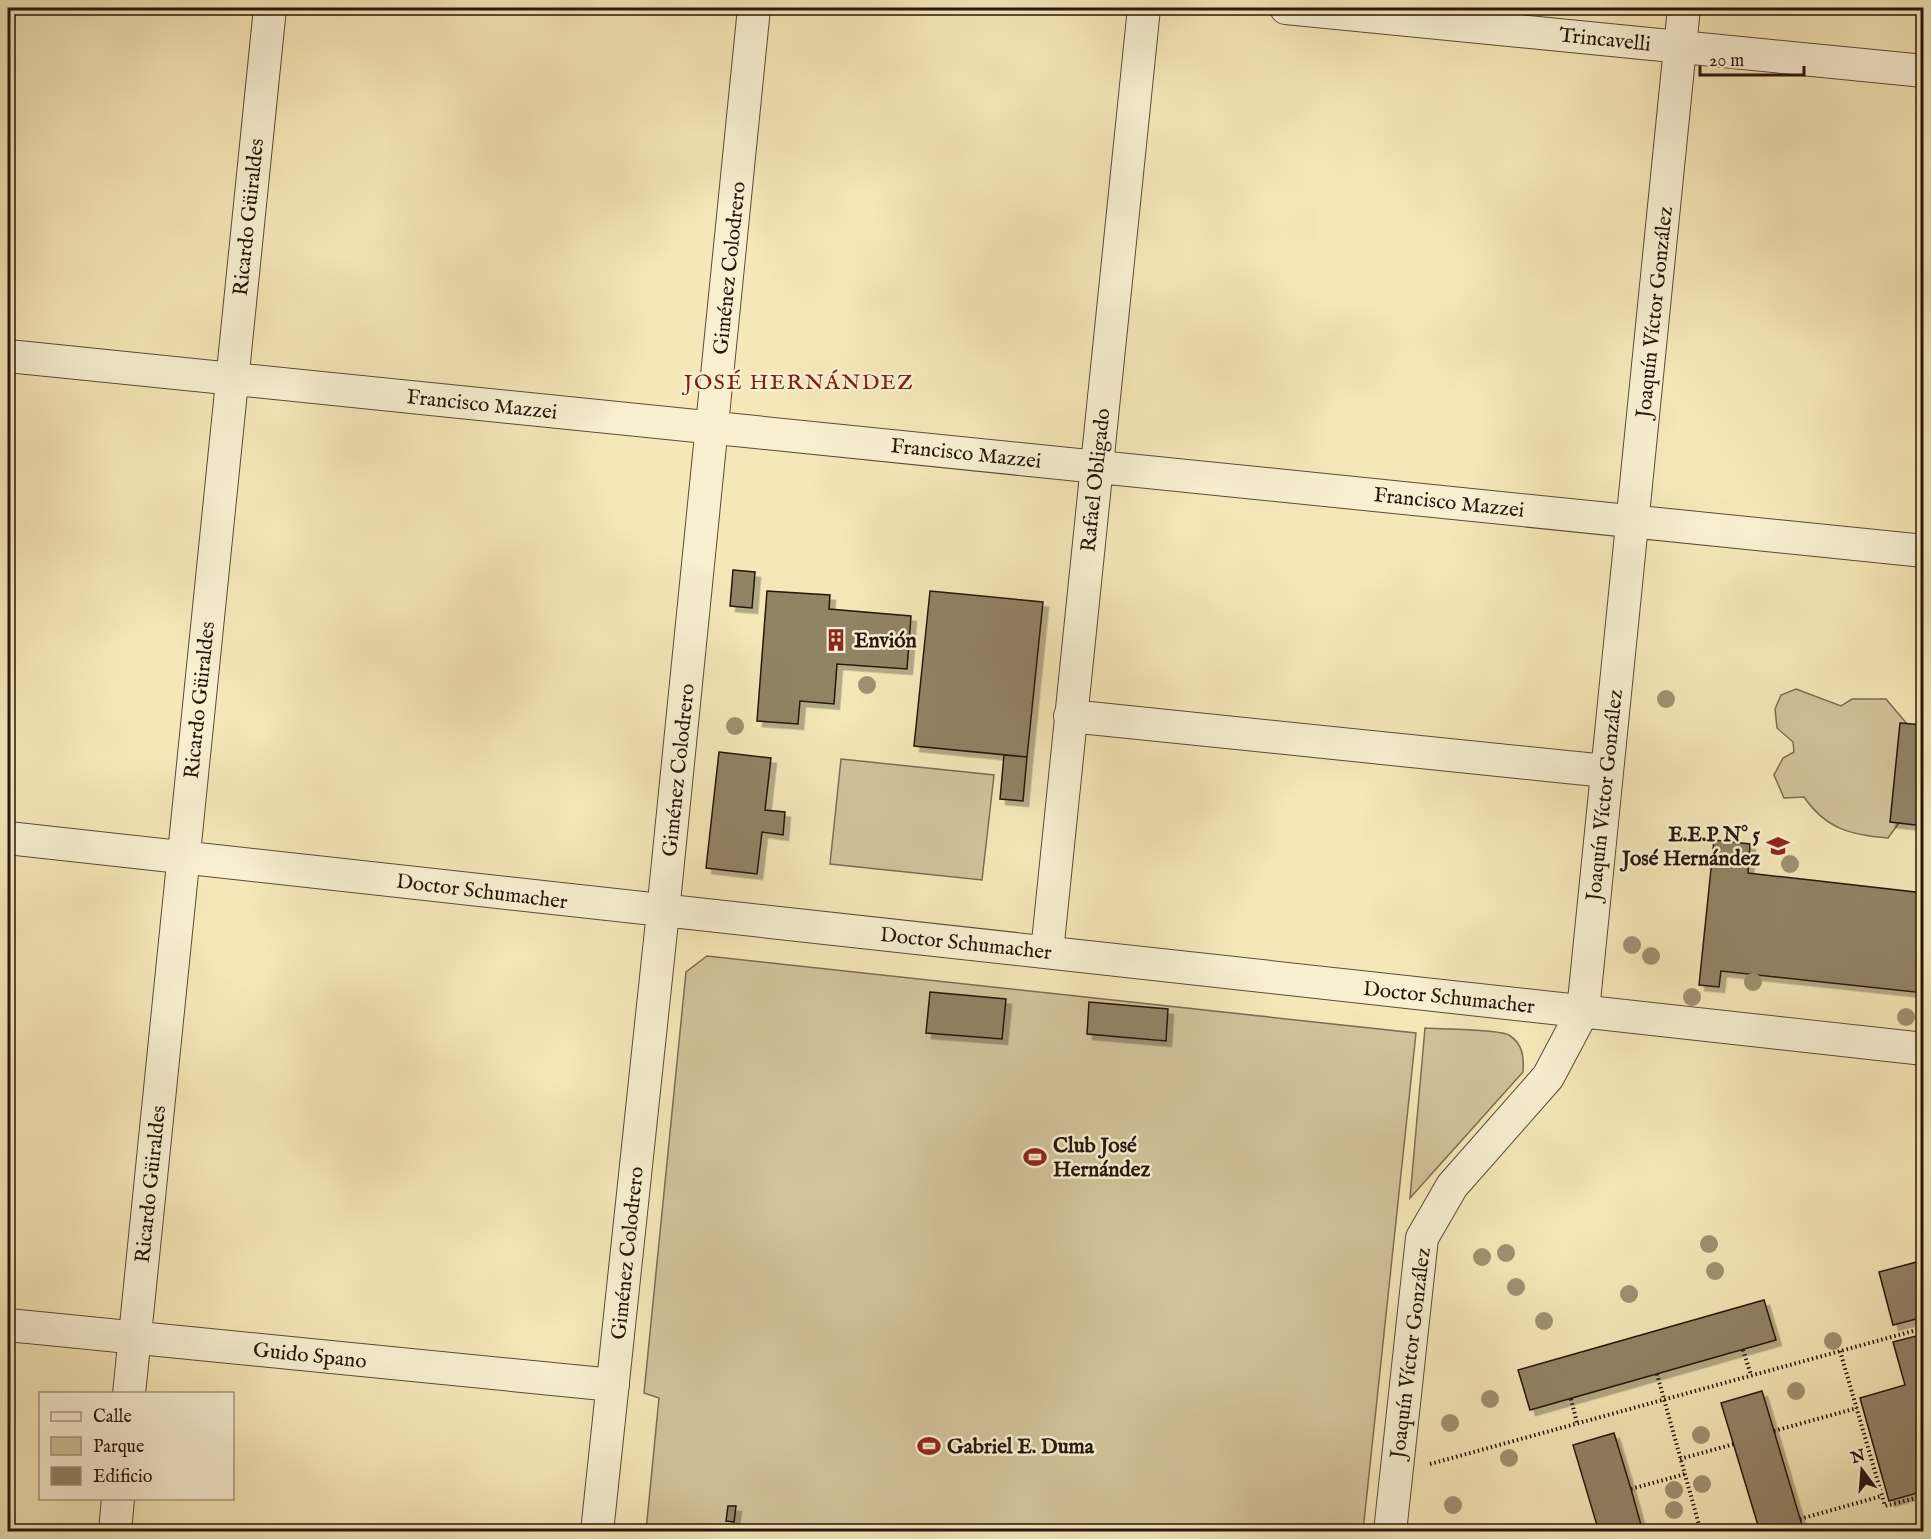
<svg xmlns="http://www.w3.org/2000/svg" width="1931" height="1539" font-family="'IM FELL English',serif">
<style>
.green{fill:#d2c39b;stroke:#7c6c54;stroke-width:1.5}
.building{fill:#928365;stroke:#27160c;stroke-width:1.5;filter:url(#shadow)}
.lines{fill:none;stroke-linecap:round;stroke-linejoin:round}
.minor-casing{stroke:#5a4a37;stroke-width:34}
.path{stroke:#27160c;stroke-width:4;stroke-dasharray:1.5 3;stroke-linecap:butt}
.minor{stroke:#f8efd1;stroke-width:32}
.tree{fill:#a09171}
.labels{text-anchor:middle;stroke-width:5;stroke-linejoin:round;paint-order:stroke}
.street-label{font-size:21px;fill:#27160c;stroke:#f8efd1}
.poi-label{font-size:21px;font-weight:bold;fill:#27160c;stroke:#f8efd1;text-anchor:start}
.neighbourhood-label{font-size:22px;letter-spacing:1.5px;fill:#7a1f14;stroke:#f8efd1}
</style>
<defs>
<filter id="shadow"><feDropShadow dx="5.5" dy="5.5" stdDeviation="0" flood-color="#0004"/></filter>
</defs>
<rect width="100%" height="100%" fill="#f5e7b8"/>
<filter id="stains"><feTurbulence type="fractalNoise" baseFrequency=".00333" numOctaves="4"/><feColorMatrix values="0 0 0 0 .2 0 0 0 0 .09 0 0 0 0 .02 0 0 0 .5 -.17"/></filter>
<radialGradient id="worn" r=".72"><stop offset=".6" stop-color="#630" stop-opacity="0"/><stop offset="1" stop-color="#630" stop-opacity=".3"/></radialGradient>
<path class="green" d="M1796,689L1841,706L1852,699H1886L1913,731L1907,812L1888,838C1851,835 1826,829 1804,797L1784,798L1774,775L1783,758L1794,752L1793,742L1777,728L1775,709L1781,695Z
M841,759L994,775L982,880L830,864Z
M707,956L1416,1033L1363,1531H646L659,1398L644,1393L686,972Z
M1425,1028C1440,1029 1501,1029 1509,1035C1523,1044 1524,1057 1523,1072L1410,1198Z"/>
<path class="building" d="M733,570L755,572L752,608L730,606Z
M767,591L830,595L829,609L911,616L907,669L837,664L834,704L800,701L798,724L757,721Z
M930,591L1043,602L1027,757L914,746Z
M1900,723L1924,725V826L1890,822Z
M719,752L771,758L765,810L785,812L783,835L762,832L757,874L706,868Z
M1004,755L1027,757L1023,801L1000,799Z
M1714,840L1750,844L1748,873L1924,893V993L1721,971L1719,987L1699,985Z
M930,992L1006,999L1002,1039L926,1033Z
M1089,1002L1168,1009L1166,1041L1087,1034Z
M1924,1260V1317L1893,1325L1879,1272Z
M1764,1300L1776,1340L1530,1410L1518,1370Z
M1924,1334V1491L1889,1501L1860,1398L1905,1385L1893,1342Z
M1762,1391L1774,1431L1804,1532H1760L1721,1403Z
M1614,1433L1631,1489L1643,1532H1599L1573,1445Z
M728,1506H736L734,1522L726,1521Z"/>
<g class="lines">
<g class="minor-casing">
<path id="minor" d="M1286,8L1924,71
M8,356L1924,551
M1070,716L1606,771
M8,838L1924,1049
M1047,952L1144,8
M8,1325L613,1385
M129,1394L270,8
M115,1532L118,1498
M597,1532L663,912L754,8
M1390,1532L1422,1238L1452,1186L1548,1077L1583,1011L1684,8"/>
</g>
<path class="path" d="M1743,1350L1751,1375
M1840,1351L1885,1506L1924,1496
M1657,1374L1701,1532
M1571,1399L1577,1423
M1774,1431L1857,1408
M1680,1459L1734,1444
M1430,1464L1924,1328
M1631,1489L1685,1474
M1800,1519L1882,1496
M1754,1532L1759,1530"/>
<use href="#minor" class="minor"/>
</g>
<g class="tree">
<circle cx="867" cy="685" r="9"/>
<circle cx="1666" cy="699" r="9"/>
<circle cx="735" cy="726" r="9"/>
<circle cx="1790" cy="864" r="9"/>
<circle cx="1632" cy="945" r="9"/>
<circle cx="1651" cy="956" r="9"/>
<circle cx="1753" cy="982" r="9"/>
<circle cx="1692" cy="997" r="9"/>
<circle cx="1906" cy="1017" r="9"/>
<circle cx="1709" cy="1244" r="9"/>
<circle cx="1506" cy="1253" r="9"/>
<circle cx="1482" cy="1257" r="9"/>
<circle cx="1715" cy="1271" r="9"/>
<circle cx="1516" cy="1287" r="9"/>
<circle cx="1629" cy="1294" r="9"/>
<circle cx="1544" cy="1321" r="9"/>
<circle cx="1833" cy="1341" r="9"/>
<circle cx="1796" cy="1391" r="9"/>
<circle cx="1490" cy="1399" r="9"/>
<circle cx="1450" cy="1423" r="9"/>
<circle cx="1701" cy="1435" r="9"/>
<circle cx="1509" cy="1458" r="9"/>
<circle cx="1702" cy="1484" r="9"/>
<circle cx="1674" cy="1490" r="9"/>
<circle cx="1453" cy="1505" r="9"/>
<circle cx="1674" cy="1510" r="9"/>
</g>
<defs>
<g id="building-bare" transform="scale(1.8)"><path d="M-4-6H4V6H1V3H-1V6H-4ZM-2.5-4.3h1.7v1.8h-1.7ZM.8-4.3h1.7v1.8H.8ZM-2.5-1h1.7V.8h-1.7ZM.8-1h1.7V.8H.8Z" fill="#8f2418" stroke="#f8efd1" stroke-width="2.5" paint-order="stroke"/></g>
<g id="school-bare" transform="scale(1.8)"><path d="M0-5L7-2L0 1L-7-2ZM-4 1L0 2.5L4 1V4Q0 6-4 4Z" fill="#8f2418" stroke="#f8efd1" stroke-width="2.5" paint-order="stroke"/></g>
<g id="stadium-bare" transform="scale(1.8)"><path d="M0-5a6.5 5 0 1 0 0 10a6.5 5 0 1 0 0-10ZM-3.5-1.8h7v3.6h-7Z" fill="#8f2418" stroke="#f8efd1" stroke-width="2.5" paint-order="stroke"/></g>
</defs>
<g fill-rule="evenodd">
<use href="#building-bare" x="836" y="640"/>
<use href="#school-bare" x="1778" y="846"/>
<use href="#stadium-bare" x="1035" y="1157"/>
<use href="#stadium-bare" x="929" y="1446"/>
</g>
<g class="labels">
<g class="street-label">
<text transform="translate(1605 39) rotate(6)" y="7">Trincavelli</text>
<text transform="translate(248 217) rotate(-84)" y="7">Ricardo Güiraldes</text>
<text transform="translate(729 268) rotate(-84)" y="7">Giménez Colodrero</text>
<text transform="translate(1654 312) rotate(-84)" y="7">Joaquín Víctor González</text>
<text transform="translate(482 404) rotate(6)" y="7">Francisco Mazzei</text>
<text transform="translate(966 453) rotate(6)" y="7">Francisco Mazzei</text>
<text transform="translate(1095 480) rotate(-84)" y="7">Rafael Obligado</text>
<text transform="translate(1449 502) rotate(6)" y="7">Francisco Mazzei</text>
<text transform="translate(199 700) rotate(-84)" y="7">Ricardo Güiraldes</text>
<text transform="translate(678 770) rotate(-84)" y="7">Giménez Colodrero</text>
<text transform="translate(1604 795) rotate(-84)" y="7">Joaquín Víctor González</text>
<text transform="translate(482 891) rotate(7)" y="7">Doctor Schumacher</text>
<text transform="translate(966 943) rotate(6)" y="7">Doctor Schumacher</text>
<text transform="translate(1449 997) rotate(6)" y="7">Doctor Schumacher</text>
<text transform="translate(150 1184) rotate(-84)" y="7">Ricardo Güiraldes</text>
<text transform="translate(627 1253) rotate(-84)" y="7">Giménez Colodrero</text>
<text transform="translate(1410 1353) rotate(-83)" y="7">Joaquín Víctor González</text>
<text transform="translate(310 1355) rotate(6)" y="7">Guido Spano</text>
</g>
<g class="poi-label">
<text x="854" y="647">Envión</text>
<text x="1760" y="841" text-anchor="end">E.E.P N° 5<tspan x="1760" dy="24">José Hernández</tspan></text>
<text x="1053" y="1152">Club José<tspan x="1053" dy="24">Hernández</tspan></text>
<text x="947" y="1453">Gabriel E. Duma</text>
</g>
<g class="neighbourhood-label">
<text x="799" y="389">JOSÉ HERNÁNDEZ</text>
</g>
</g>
<rect width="1931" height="1539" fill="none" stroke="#f5e7b8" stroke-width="30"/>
<rect x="9" y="9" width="1913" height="1521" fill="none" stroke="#27160c" stroke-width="3"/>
<rect x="15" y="15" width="1901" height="1509" fill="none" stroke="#27160c" stroke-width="1.5"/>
<rect x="39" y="1392" width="195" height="108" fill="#f8efd1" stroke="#a49882" stroke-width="1.5"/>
<rect x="51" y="1412" width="30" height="9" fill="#f8efd1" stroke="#a49882" stroke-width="1.5"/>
<text x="93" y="1422" font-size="18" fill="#27160c">Calle</text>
<rect x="51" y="1437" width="30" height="18" fill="#d2c39b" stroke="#a49882" stroke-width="1.5"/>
<text x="93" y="1452" font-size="18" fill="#27160c">Parque</text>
<rect x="51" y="1467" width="30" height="18" fill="#928365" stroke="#a49882" stroke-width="1.5"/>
<text x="93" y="1482" font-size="18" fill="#27160c">Edificio</text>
<g transform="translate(1862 1470) rotate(344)" stroke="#f8efd1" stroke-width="4.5" paint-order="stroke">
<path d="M0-4.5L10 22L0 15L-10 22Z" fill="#27160c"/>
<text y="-9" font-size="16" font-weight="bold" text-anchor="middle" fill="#27160c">N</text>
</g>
<path d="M1700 66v9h104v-9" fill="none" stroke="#27160c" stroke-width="3"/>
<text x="1709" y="66" font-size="18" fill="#27160c" stroke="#f8efd1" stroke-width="4.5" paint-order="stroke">20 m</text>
<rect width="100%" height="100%" filter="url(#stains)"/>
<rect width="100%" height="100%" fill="url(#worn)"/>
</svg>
